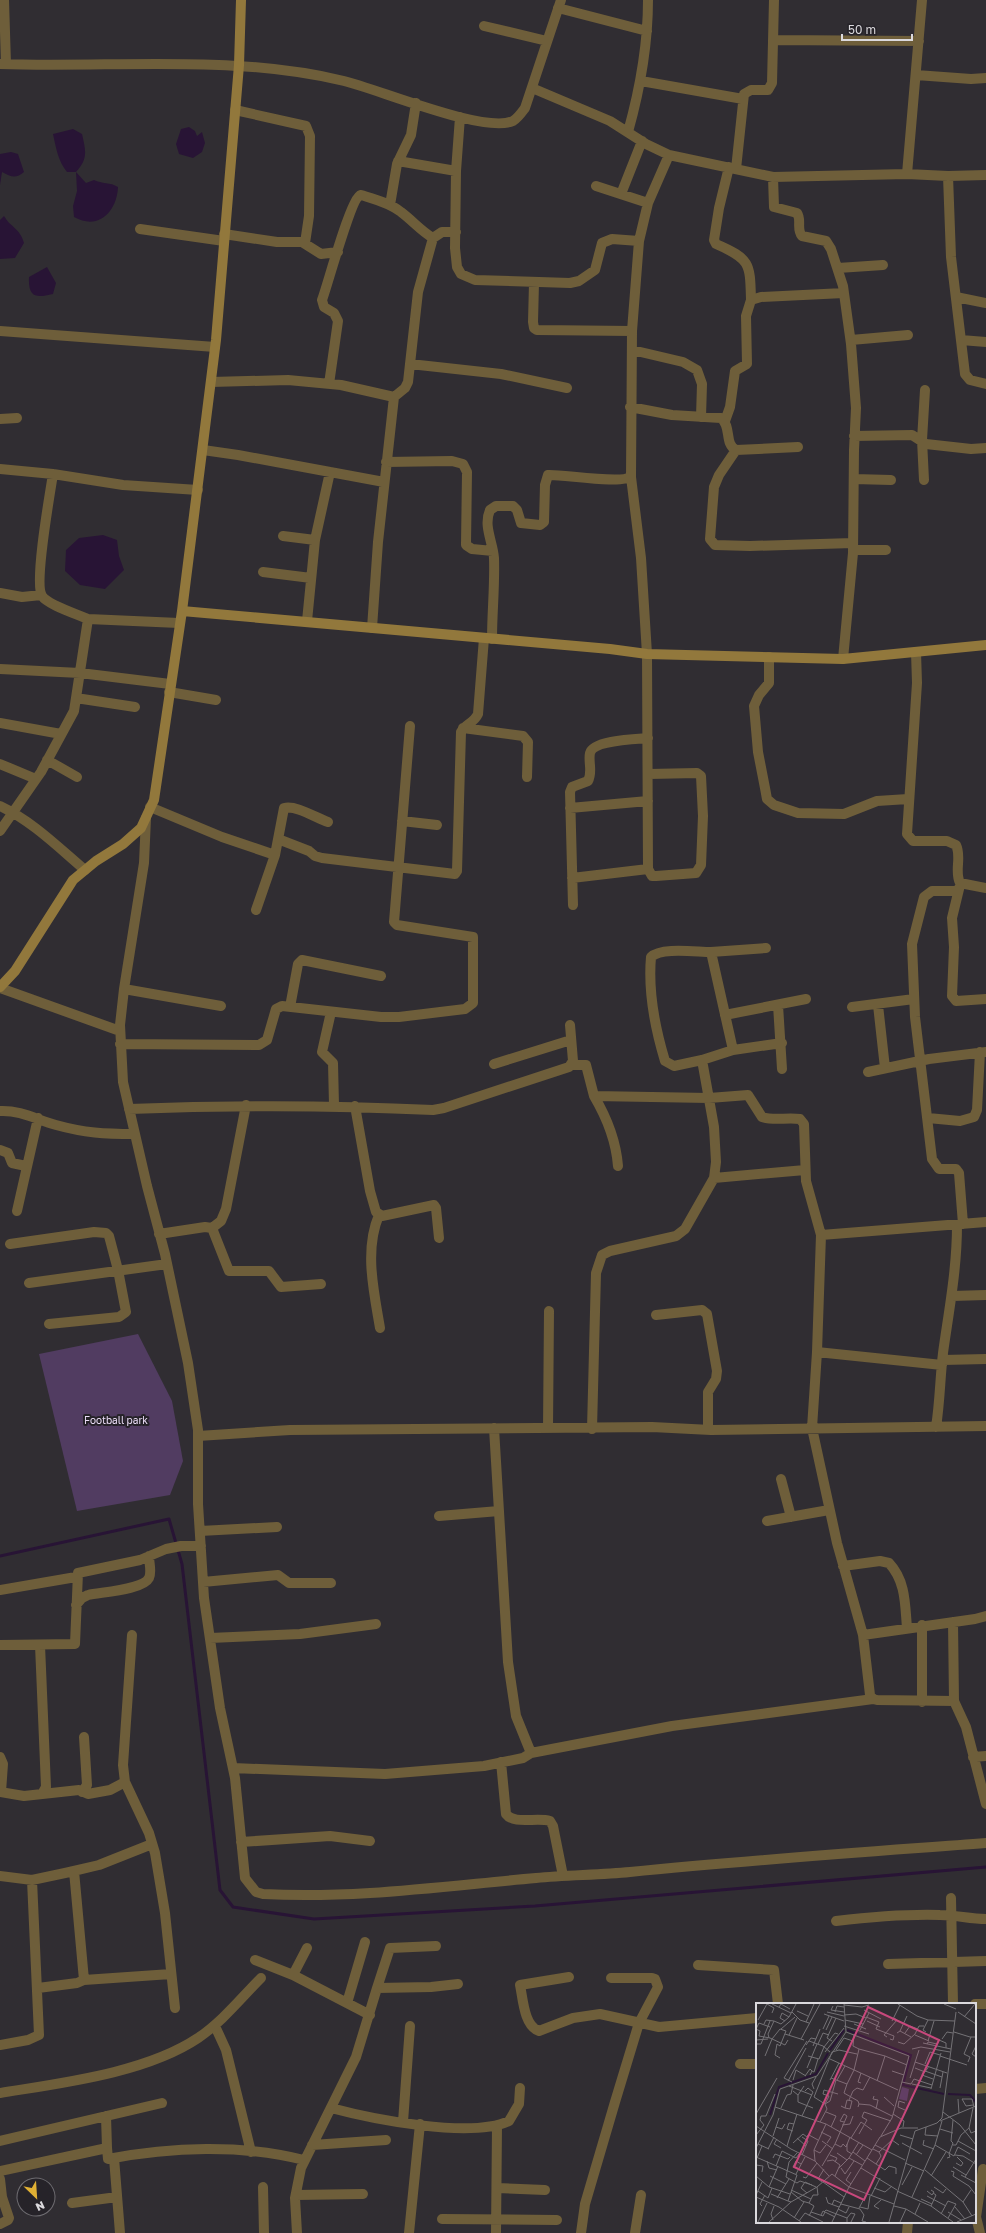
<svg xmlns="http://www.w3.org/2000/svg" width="986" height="2233" font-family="'Golos Text',sans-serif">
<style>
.green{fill:#513c61}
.water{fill:#281435}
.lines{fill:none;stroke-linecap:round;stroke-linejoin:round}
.stream{stroke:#281435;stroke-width:3}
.street{stroke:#6e5e3a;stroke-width:10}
.secondary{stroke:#92783c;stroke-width:10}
.labels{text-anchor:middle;stroke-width:4;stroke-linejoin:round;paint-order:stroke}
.park-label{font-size:10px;fill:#ebddf7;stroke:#262329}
.inset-river{fill:none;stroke:#281435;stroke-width:2}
.inset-road{fill:none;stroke:#747276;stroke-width:1}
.view{fill:#c8487c;fill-opacity:0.15;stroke:#c8487c;stroke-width:2}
.inset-edge{fill:none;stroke:#dbd9dd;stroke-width:2}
</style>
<rect width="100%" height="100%" fill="#302d32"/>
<path class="green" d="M138,1334L172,1401L183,1461L170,1495L77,1511L39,1354Z"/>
<path class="water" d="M189,127L195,131L197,136L202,132L205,143L202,152L193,158L179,154L176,144L181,129Z
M73,129L82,134C86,151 88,159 76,172L86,183L94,180C102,184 110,182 118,187C117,211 99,231 74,217L73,206L77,191L76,172H67C58,161 56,148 53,134Z
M11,152L18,154L24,172C16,179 11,177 2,172L0,185V154Z
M4,216C11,228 20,228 24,243L15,258L0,259V220Z
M47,267L56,283L53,294C36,298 28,298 29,277Z
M103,535L117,540L119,556L124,570L105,589L80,585L65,571L66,550L79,538Z"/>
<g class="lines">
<path class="stream" d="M0,1556L169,1519L182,1564L220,1890L233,1907L314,1919L535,1906L986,1867"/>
<path class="street" d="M4,0L6,64
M558,8L647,31
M484,26L547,41
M773,40L919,41
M0,64C113,68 233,54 344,81C378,89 484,134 513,121C518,118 522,112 525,108L561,0
M916,75L971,79L986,78
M641,81L743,99
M532,88L610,121L646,144L669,155L773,177L907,174L948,176L986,175
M235,110L306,126L310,136L309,216L305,243
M460,117L456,171L455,248L457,267L461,274L475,280L570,283L579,281L595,270L602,243L612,239L639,241
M628,132C640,89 648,45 648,0
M398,161L456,171
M729,167L719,208L714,240L716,244C751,259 750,264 751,300
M736,169L744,94L751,90H768L772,83L774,0
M907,174L922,0
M948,176L951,257L965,374L970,380L986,384
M773,177L774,207L797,213C802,220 796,229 802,236L826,241L831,249L843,286L851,344L856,408L854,450L853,553L843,659
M596,186L648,203
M621,194L642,141
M390,205L397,164L411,135L416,103
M140,229L224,241
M224,234L277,242H302L321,254L338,252
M838,268L883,265
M534,283L533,322L534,328L537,330L632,331
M956,297L986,303
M0,331L215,347
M851,340L908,335
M961,340L986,342
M632,350L683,362L697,370L702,384L701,417
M410,364L501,374L567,388
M211,382L288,380L341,385L394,397
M329,384L338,321L334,313L324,307L322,300C328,284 351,197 361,195C374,199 390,203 401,212C413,221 421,231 433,238
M630,407L672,415L721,418C732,427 724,444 736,450L798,447
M0,419L17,418
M725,421L730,407L735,371L747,364L746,316L751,300L761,297L844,293
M854,436L912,435L926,444L971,449L986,448
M203,450L238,455L384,482
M736,450L719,475L714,487L710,539L715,545L750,546L853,543
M386,462L452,461L463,464L467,472L466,545L472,549L493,551
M0,469L53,474L123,485L198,490
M53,474C50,493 34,584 42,596C48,605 77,614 88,619
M631,477L641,558L647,654L648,869L652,876H656L696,873L701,865L703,816L701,776L697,773L649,774
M854,479L891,480
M924,480L922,440L925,390
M283,536L315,540
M853,550H886
M263,572L311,578
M0,593L22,597L41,595
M307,621L315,540L330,472
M372,628L378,542L394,397L405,388L408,382L418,292L433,238L442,232H456
M492,639C492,612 495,585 494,558C493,542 483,526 490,510L496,506H513L517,510L521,523L540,525L544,522L545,485L548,475C562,474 623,485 631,476L632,331L639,241L648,203L669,155
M916,652L917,683L907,834L913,841H947L956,845C962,857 954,871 960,883L986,888
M769,657V683L759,695L754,706L758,752L765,788L767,799L774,805L798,813L844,814L877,801L908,799
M0,669L80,673L170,684
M169,692L216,700
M76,698L135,707
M0,723L61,734
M463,728L523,736L528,742L527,777
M47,760L77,777
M0,764L36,779
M0,806C32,821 58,847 85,870
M150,807L222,837L275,855
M570,808L648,801
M146,818L144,863L124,989L120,1025L123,1082L147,1186L165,1254L188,1363L198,1430V1504L204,1598L220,1708L235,1778L245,1878L256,1892L263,1894C355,1899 445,1886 536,1878C567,1875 599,1875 630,1872C749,1860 867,1852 986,1843
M402,821L437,825
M0,831L41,772L74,711L88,619L179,623
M278,839L309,851L315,856L322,858L455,874L457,871L461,732C465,724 474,723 478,714L484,638
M572,878L648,869
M960,885L952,918L954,947L952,996L956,1001L986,999
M958,891H932L924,897L912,944L915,1017L932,1159L939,1169H956L959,1173L963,1224
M573,905L570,792L572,787L588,781C593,772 588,762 590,753C593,740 637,739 648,738
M256,910L275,855L284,808C297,805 316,818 328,822
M711,952C696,952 661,947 651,957C648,991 655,1028 665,1061L674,1066L702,1060L733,1050L711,952L766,948
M0,988L120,1031
M124,989L221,1006
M778,1005L782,1069
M878,1005L885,1068
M290,1007L298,964L302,960L381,976
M852,1007L914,999
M331,1012L322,1052L333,1063L334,1105
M725,1015L806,999
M120,1044L259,1045L267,1040L276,1009L282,1006L381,1017H399L465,1009L473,1003V937L397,925L394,922L410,726
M733,1050L782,1043
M494,1064L571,1040
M571,1065H586L594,1096L709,1098L748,1095L762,1117C774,1121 787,1117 800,1119L804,1124L806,1181L821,1235L986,1222
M868,1072L929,1059L986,1052
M594,1096C607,1118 616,1140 618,1166
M355,1106L370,1191L376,1212L382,1216L434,1205L436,1208L439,1238
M129,1109C231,1105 331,1105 433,1110L444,1108L569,1067L573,1061L570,1025
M0,1111C21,1110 37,1120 56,1125C85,1133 104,1134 135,1134
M928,1118L960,1121L974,1117L977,1110L980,1052
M0,1150L8,1153L12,1163L26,1166
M714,1178L805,1170
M17,1211L38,1118
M379,1215C364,1250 374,1292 380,1328
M212,1228L221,1221L226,1209L246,1105
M159,1234L205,1227L212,1228L229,1271H269L281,1287L321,1284
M821,1235L817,1352L812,1428L837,1543L863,1635L870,1695L873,1699L877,1700L954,1701L966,1727L986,1804
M10,1244L94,1232L106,1233L109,1236L118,1270L126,1312L119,1317L49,1324
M29,1283L167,1264
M952,1296L986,1295
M656,1315L702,1310L707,1314L717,1371L716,1379L708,1392V1430
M817,1352L942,1365
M943,1360L986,1359
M936,1427C940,1402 940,1378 943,1353C949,1310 957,1269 957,1225
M494,1428L508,1662L516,1716L531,1753L672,1726L873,1699
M548,1428L549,1311
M592,1429L596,1273L602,1255L610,1251L676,1236L685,1229L714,1178L716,1162L714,1127L702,1060
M198,1436L290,1430L652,1427L711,1430L986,1426
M781,1479L791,1517
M439,1516L499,1511
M767,1521L829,1510
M200,1531L277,1527
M843,1566L880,1561L889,1563C906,1581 905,1605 907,1628
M203,1582L278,1575L289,1583H331
M0,1590L76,1577
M76,1605L82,1598L88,1595C101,1592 143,1590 149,1578C152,1572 149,1563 149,1556
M953,1622L954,1701
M132,1635L123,1765L125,1782L149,1833L155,1853L165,1913L175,2008
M863,1635L975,1619L986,1616
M210,1638L300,1634L376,1624
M0,1645L75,1644L78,1573L140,1560L166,1549L181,1546H201
M40,1645L46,1787L42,1794
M922,1702V1625
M0,1757L3,1764L1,1792
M973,1757L986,1756
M501,1762L506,1814C514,1825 537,1817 550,1821L553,1826L563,1876
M233,1768L385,1774L484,1766L523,1758L531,1753
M0,1792L24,1796L79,1790L88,1794L110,1790L125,1782
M82,1792L87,1785L84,1737
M241,1842L330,1836L370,1841
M74,1871L84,1980
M0,1876L32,1880L65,1873L99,1865L152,1844
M951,1898L953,2004
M836,1921C870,1917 906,1914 940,1915C956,1915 970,1919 986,1919
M255,1960L293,1975L370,2015
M888,1964L986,1961
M698,1965L774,1970L778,2004
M293,1975L307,1948
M569,1977L520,1985C523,1999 524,2026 539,2031L573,2018L600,2014L659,2027L757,2018
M38,1988L77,1983L84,1980L171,1974
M377,1988L390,1948L436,1946
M347,2003L365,1942
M975,2004H986
M215,2026L226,2050L251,2152
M0,2045L28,2040L39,2035L32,1880
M740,2064H757
M975,2089L986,2088
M0,2093C61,2083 146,2073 198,2038C222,2022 241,1998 261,1978
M331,2108C372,2119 471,2139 509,2121L519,2104L520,2088
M403,2122L410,2026
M0,2141L162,2103
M312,2145L386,2140
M107,2148L108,2159C170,2147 242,2144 304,2160
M114,2158L120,2233
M0,2171L107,2148L106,2116
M0,2179L2,2197L9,2218L8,2220L0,2224
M263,2187L264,2233
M497,2188L545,2190
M296,2195L363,2194
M72,2203L117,2197
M442,2219L557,2220
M297,2233L295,2198L301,2168L356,2057L377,1988L431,1987L458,1984
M409,2233L420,2124
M496,2233L497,2126
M581,2233L585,2204L615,2102L639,2023L658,1987L655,1979L652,1978H611
M635,2233L641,2195
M907,2233L908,2222
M980,2233L976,2217L983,2169"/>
<path class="secondary" d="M182,611L610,649L647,654L843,659L986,645
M0,987L15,971L73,880L96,861L123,844L141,828L154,800L182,611L216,340L239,65L241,0"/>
</g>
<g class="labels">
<g class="park-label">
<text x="116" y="1424">Football park</text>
</g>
</g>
<g transform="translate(756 2003)">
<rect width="220" height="220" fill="#302d32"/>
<path d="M146,84L153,86L151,98L143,96Z" fill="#513c61"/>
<path class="inset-river" d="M91,27L155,52L147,82L188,91M74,47L88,27M192,91L214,92L220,99M14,112L23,84L60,71L72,50"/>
<path class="inset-road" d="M16,1L35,10M142,1L161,13L172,17L199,18M188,1L200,6M88,2L106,4L113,2M77,3L75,7L88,9M23,4L25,1L34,6M108,7L125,16M41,8L52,13M36,9L44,17L53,20M71,9L88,13M79,9L81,3L88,4M202,9L220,21M68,11L88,18M88,12L100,11L110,15M110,14L123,19L120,26L138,33L137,37L134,36M208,14L219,1M2,17L11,1L18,5L16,10M89,17L107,21M29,18L24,15L26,10L33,14M111,18L124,24M136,18L144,2M50,19L58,1M8,21L10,17L18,18M98,21L110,26M88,23L113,31M14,24L3,20L0,26L4,28L3,33L14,35L29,42L32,37M25,26L39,14M67,26L73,13M70,27L76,14M104,27L113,10M144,28L151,13M90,29L153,53L136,115L125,133M170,29L167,27L172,17M198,29L214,34H220M141,30L144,28L155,34M149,30L154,23L162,26M29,31L48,37M33,32L41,15M159,32L173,38M131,34L128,32L141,17L138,15M13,35L12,31L18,18L25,21L33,14L40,1M16,36L24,26L30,28L24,43L21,41M45,36L64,1M186,36L191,29L197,30M0,37L12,36M53,38L67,43L74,49M76,38L71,35L80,15M172,38L178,18M142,39L148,41L159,31L163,23H168M167,40L195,46M1,41H5L14,18M21,41L19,52L24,55M62,41L67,30L73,32M171,41L172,39L181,41L183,37L190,40V45M50,42L55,35L60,36M57,43L64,26M220,43L216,51L220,54M103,46L129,53L121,78M156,46L165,44L194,49M80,47L88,35L97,38M69,49L88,25M9,53L16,36M52,53L63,56L68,44L79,30L82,31M129,53L151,62M184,53L211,62M74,56L142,87M159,59L191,70M212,59L214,54L208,51L215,34M169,61L174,49L184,52M51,65L61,41M159,65L169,69L173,63M56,68L58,69L62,56M136,68L148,72M168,68L166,72L177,76M169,68L186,74M49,73L54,66L56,68L54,72M75,75L91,81L88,90L102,98L103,101M154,75L163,47M37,77L40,67L50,73M74,77L83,60M81,77L89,63M32,78L50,45M36,79L28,75L51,38M146,79L155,81L158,76L176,82M105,80L102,79L105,70M91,81L98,67L103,46L97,43L98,31M156,81L175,85M33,83L56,92M184,85L187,69M58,86L56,81L60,74M175,86L185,50M37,88L42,92L48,83M42,92V99L57,105M118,93L117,96L122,97L120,106M128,94L138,103M202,96L203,110M93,97L97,88L101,85L107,87L114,74M149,100L143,98L142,104L149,107M69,101L73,93L67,91L68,87L82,91M69,101L74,98L80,77M217,102L210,103L206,96H216L218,104M85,103L89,105L91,97L96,98L94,106L89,105M19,104L70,121L116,147M102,104L103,101L114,102L136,113M25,105L31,92L35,91L37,82M217,105L213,125L215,130L220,128M70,109L80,113L75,124M187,109L204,122L220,142M0,111L21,75M137,111L148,118L147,124M46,113L57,89L52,85L49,88M184,118L220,103M64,119L71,106L69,101L58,94L76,49L83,47L101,51M86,122L94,121L97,113M0,123L35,146L59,158L73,173M20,124L26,126L29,121M170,124L169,132L182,133M184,126L197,130M37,128L31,126L33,120L38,121M65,129L75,134L71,140M103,131L111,117L106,114L108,109L135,118M0,132L8,122L4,117L5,113H10L19,91M144,132L157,136M17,133L23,115M51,133L53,132L62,137M46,134L52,138L46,152M41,135L50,143M95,135L105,119L116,127M21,136L18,141L25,145M168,137L167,142L178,146M66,138L77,146M202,138L220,148M37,140L47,131L51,134M146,140L166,151M2,141L13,146M79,141L91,113L88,111L84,118L88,119M91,141V148L96,151M119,142L149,157M179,142L186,118M197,142H200L205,132L213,125M31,143L41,111M202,144L214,151M0,145L17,112L24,86L61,73L90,29L88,1M12,146L18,134M117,146L123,149L136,137L143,142M58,147L64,150L70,142M97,149L109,158M41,150L33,159L30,174L41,180L44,178L56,182M81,150L91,157M74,152L81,155L79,159M100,152L107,142M199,152L207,153L220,161M0,154L41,172L32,198L35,199M1,155L6,143M17,155L19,151L32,156L34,154M93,155L106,162M111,155L129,167L133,163L140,165V171M191,155L194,154L193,151L197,140L195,138L197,117M11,158L13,165L21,167M59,158L58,147L70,121M71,158L77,157L84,162L79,173M149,160L168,168M200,160L205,163L207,160L201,154M120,161L125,153L123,149M0,162L7,163L6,169M20,163L26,148L40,155L43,151M66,163L79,141L85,144L87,141L90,144L94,134M37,164L40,158L45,161M197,164L210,172M83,165L93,155L103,139M85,165L89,171L98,158M105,165L141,187M169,167L207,199L216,213M195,168L198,169L197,173L213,183L220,192M95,169L90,177L95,181M40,171L49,154M205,172L220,180M0,173L13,184L34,191M14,173L30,181M175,173L190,149M47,174L50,175L61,160M209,174L220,156M66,179L62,176L68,166M67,179L88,194M146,182L156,164M13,184L22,163M178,184L187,190L190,186M118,185L129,189L136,183M2,188L12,195L16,185M141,188L175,203L197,219M171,188L176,192L178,189L175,187M35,189L46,198L53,200L55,196L35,187M51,190L45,185L49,179L60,184M15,191L32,198M0,192L6,179M115,193L124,175M171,193L190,203M0,194L23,204L45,219M70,194L72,200L83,204M156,194L179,142L198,153L202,144M21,195L33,176M55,196L57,192H62L61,184M165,196L176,201M207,199L215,187M85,201L104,206L108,212L106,218L110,219M76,202L78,197L85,200M6,203L4,201L9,192M138,203L150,206L172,219M175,203L180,192L177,190M104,204L112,206L114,193M199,204L209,216M103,205L110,192M82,206L90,210L93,204M123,206L118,203L125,197M55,209L67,213L69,209M68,209L70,207L91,215V219M192,209L205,217M159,211L164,200M185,211L192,198L200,201L192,215M65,212L67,208L79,214M53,213L58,203L53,200M38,215L48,199M91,215L95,210L99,211L95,219M17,217L15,211L18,203M43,218L49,210L67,219M2,219L11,200M13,219L35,199L61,184L76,171L93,184L138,201M76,219L93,184L124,134L145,125H162M133,219L159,128L181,120L186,115L200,9M144,219L150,206M201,219L220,211"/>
<path class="view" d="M112,4L183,37L108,197L38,164Z"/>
<rect width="220" height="220" class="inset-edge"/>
</g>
<g transform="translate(36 2197) rotate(155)"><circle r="19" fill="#262329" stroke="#6e6c71"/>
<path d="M0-3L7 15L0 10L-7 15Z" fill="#e0b034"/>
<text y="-6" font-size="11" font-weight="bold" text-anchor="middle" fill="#dbd9dd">N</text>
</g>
<path d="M842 34v6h70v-6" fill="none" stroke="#dbd9dd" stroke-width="2"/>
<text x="848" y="34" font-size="12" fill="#dbd9dd" stroke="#262329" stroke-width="3" paint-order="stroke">50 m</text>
</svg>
